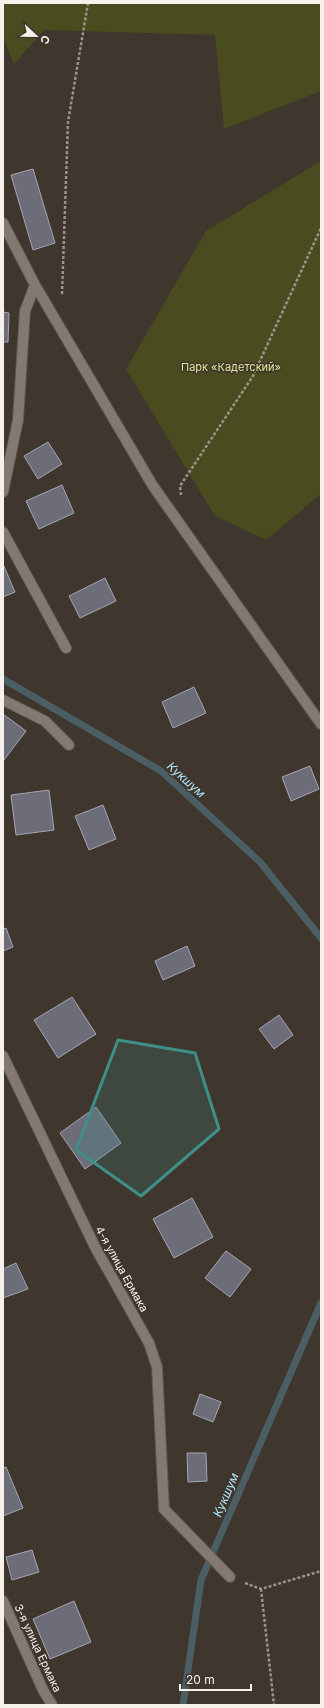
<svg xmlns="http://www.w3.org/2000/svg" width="324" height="1708" font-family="Inter,sans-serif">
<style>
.green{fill:#494c1e}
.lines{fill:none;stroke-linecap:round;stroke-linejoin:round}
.stream{stroke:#4a5e64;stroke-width:7}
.building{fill:#6c6d79;stroke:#a5a6b3}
.lane-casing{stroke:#5c554e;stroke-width:12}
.street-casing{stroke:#5c554e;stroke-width:12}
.path{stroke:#9b948d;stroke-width:2.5;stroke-dasharray:3 2;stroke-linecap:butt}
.lane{stroke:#837970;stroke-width:10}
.street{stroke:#837970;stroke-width:10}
.marked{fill:#3d8f87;fill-opacity:0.2;stroke:#3d8f87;stroke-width:3;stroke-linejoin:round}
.labels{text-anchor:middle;stroke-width:3;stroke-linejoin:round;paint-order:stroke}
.park-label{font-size:11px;fill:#e0e692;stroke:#3f362e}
.street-label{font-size:11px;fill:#f7f1ec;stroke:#3f362e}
.water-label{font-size:12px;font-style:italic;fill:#afe6fb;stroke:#3f362e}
</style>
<rect width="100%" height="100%" fill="#3f362e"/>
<path class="green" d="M3,3H321V91L224,129L215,35L44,30L14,64L3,37Z
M321,161V494L266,540L215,516L126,369L206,231Z"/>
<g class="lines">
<path class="stream" d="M3,679L161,771L260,862L321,938
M183,1705L201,1580L321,1303"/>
</g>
<path class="building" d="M33,169L55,243L33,250L11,175Z
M3,312L9,313L8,342H3Z
M48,442L62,464L38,479L24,456Z
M62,485L74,513L39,529L26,501Z
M3,564L15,592L3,597Z
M105,578L116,601L80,618L69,596Z
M194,687L206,713L173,728L162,702Z
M3,714L26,731L4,760L3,759Z
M310,766L319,789L291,801L282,777Z
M49,790L54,830L16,835L11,795Z
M103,805L116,839L89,850L75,816Z
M6,928L13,947L3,951V929Z
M187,946L195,966L163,980L155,961Z
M72,997L96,1034L58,1058L34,1020Z
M279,1015L293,1035L274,1049L259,1029Z
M96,1107L121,1143L85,1169L60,1133Z
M192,1198L213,1237L174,1258L153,1219Z
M226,1251L251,1269L230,1297L205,1278Z
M16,1263L28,1289L3,1298V1269Z
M200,1394L221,1402L213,1422L193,1414Z
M187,1453H206L207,1481L188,1482Z
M6,1467L23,1508L3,1516V1468Z
M32,1550L39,1572L12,1580L6,1557Z
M74,1601L91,1642L50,1659L33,1619Z"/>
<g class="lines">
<g class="lane-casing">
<path id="lane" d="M3,223L35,285L25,311L18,420L3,492
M35,285L153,486L321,724
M3,532L66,648
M3,700L45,721L69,745
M164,1509L230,1577"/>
</g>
<g class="street-casing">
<path id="street" d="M3,1056L95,1247L149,1343L157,1367L164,1509
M3,1601L43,1690L52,1705"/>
</g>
<path class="path" d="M62,294L68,122L88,3
M181,495L180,486L253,376L321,228
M245,1583L261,1589L321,1571
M261,1589L274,1705"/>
<use href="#lane" class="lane"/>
<use href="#street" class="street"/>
</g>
<path class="marked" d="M118,1040L195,1053L219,1129L141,1196L76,1150Z"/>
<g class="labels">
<g class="park-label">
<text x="231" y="371">Парк «Кадетский»</text>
</g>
<g class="street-label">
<text transform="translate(122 1269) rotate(61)" y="4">4-я улица Ермака</text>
<text transform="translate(38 1648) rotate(65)" y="4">3-я улица Ермака</text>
</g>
<g class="water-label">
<text transform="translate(186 780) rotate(42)" y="4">Кукшум</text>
<text transform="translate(226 1495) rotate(-67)" y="4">Кукшум</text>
</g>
</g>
<rect width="324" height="1708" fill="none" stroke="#f7f1ec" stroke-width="8"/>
<g transform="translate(36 36) rotate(112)" stroke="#3f362e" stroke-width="3" paint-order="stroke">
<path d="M0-3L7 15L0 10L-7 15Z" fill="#f7f1ec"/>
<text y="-6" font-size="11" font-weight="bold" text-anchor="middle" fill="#f7f1ec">С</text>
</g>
<path d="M180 1684v6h71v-6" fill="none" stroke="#f7f1ec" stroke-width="2"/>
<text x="186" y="1684" font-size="12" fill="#f7f1ec" stroke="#3f362e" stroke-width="3" paint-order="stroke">20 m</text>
</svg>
